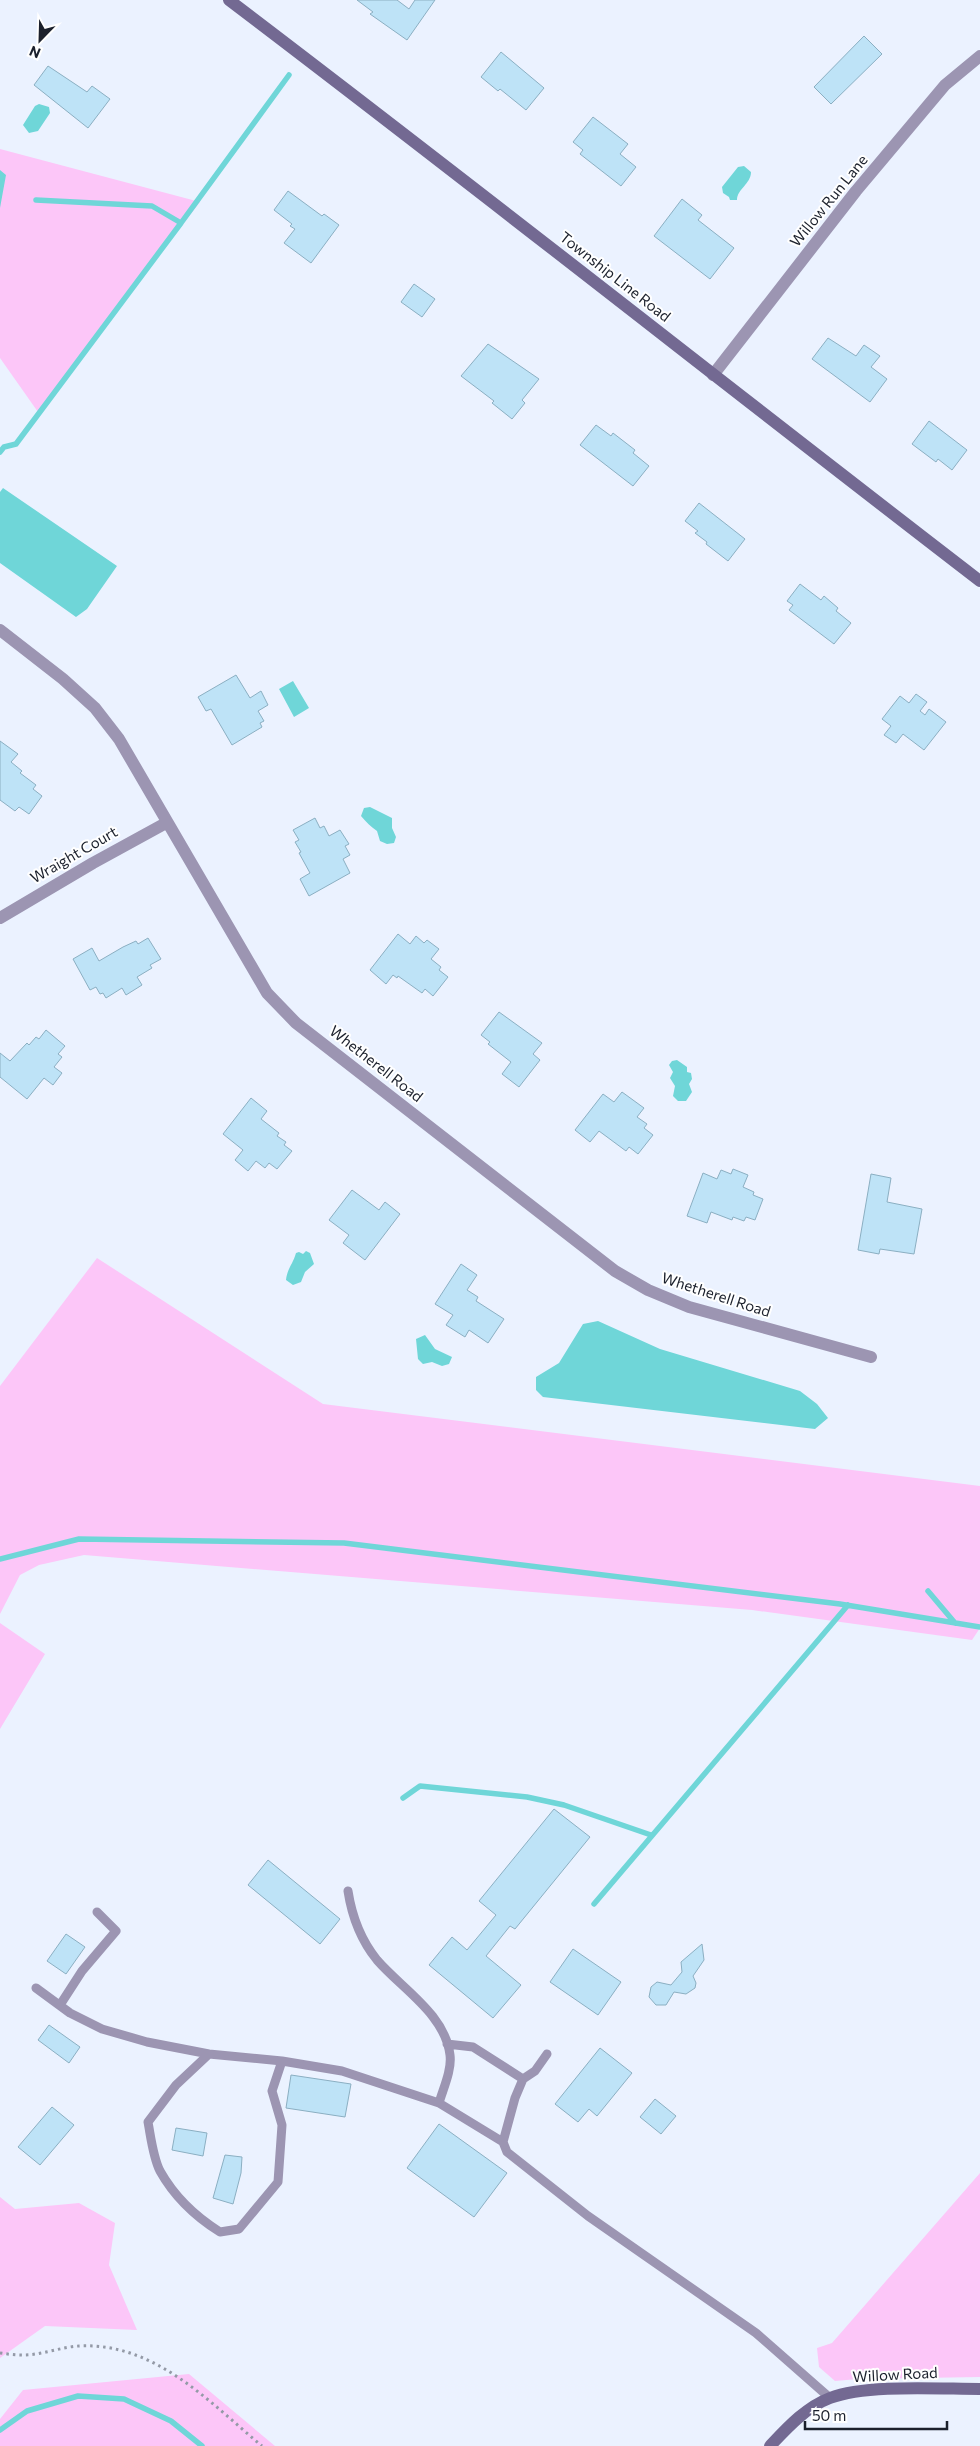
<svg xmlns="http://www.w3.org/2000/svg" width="980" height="2446" font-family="Commissioner,sans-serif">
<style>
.green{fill:#fcc6f8}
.water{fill:#6fd6d8}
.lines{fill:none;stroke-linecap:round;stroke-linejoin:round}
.stream{stroke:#6fd6d8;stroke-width:5.5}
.building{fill:#bee3f7;stroke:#8bafc2}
.path{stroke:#949aa7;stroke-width:3;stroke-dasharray:2.5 4;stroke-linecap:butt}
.lane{stroke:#9c95b2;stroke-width:9}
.street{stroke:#9c95b2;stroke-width:12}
.secondary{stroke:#736992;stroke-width:12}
.labels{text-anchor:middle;stroke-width:4;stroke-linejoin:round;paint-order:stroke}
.street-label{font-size:15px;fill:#1b202c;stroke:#fff}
</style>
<rect width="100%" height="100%" fill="#ebf2ff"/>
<path class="green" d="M0,149L200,202L38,412L0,358Z
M97,1258L323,1404L980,1486V1628L972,1640L752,1610L84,1555L39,1565L20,1575L0,1614V1386Z
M0,1623L45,1654L0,1729Z
M980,2173V2377L858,2379L835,2381L819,2367L817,2348L832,2343Z
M0,2197L15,2209L79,2203L115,2223L109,2265L137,2330L45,2326L0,2358Z
M189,2374L275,2446H0V2419L23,2390Z"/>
<path class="water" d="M39,104L49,107L50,113L38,131L29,133L23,125L35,106Z
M744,166L751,172C751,184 737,189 737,200H730L729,197L723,193L722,187L738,167Z
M0,170L6,175L0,208Z
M3,488L117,566L87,609L76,617L0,563V492Z
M293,681L309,708L294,717L279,689Z
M370,807L392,818V828L396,837L394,843L387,844L380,841L377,831C371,827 366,822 361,816L364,808Z
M677,1060L687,1067V1072L691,1073L692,1079L689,1084L692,1092L686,1101H678L673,1096L675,1086L670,1078L673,1072L669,1065L672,1061Z
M306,1251L310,1253L314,1264L305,1272L301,1282L293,1285L286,1280C287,1269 293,1264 296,1253L299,1252L303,1254Z
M598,1321L660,1349L800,1391L817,1404L828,1418L815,1429L543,1397L536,1390V1377L559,1363L583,1324Z
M425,1335L435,1349L452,1357L449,1364L442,1366L432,1362L423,1364L418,1359L416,1339Z"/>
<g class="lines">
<path class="stream" d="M36,200L152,206L181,223L289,75
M0,452L4,447L16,444L181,223
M0,1559L79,1539L344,1543L840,1604L980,1627
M928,1591L955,1623
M403,1798L420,1786L527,1797L564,1805L651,1835
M594,1904L848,1605
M0,2430L27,2411L78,2396L124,2399L171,2421L202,2446"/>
</g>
<path class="building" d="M357,0H397L409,9L415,0H435L407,40L370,14L373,12Z
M864,36L882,54L831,104L814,87Z
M501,52L544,88L526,110L500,89L498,91L481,77Z
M48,66L87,92L92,86L110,99L88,128L34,85Z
M593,117L628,144L620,154L636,167L621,186L580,154L583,150L573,142Z
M288,191L322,216L324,214L339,225L311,263L284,243L295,229L290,226L292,224L274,210Z
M682,199L702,215L698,220L734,248L710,279L654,236Z
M414,284L435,299L422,317L401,302Z
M828,338L856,356L864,345L880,356L871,367L887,379L870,402L812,359Z
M488,344L539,379L522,400L525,403L512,419L492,403L494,401L461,376Z
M929,421L967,450L952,470L938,459L936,462L912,444Z
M596,425L611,436L613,433L635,450L633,453L649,466L633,486L580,445Z
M699,503L745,539L728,561L706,544L707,542L695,533L698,531L685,521Z
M800,584L821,600L824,596L838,608L836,611L851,623L834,644L789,610L793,605L787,601Z
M236,675L250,698L261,691L268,705L258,711L264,721L260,723L262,727L232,745L211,709L206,711L198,697Z
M916,694L927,702L920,711L925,715L929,709L946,722L924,750L903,734L896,743L884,735L891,726L882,719L900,696L909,703Z
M0,741L18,754L11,762L22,771L20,773L36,785L33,789L42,796L29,814L19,807L15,811L0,800Z
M315,818L320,828L324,826L329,836L340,830L349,844L345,846L350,855L343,859L350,873L309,896L300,879L310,873L299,853L301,852L295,842L299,840L293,830Z
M398,934L410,944L416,936L424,943L427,940L439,949L431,959L441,967L439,970L448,977L433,996L425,989L422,993L398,976L397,978L393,975L386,984L370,970Z
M148,938L161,959L150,965L152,968L137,977L142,985L126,995L122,988L106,998L103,993L100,994L96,987L90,990L73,959L92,948L99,961L123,947L136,941L138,944Z
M499,1012L542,1043L533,1054L540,1060L519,1087L502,1074L511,1062L488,1044L490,1042L481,1035Z
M46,1030L65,1046L58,1054L62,1057L54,1067L62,1073L53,1085L44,1078L27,1099L0,1077V1053L10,1061L27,1043L29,1045L36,1037L39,1039Z
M622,1092L644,1108L637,1117L647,1124L644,1128L653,1135L638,1154L629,1147L626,1151L599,1131L590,1142L575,1130L603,1094L614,1102Z
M251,1098L267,1111L261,1119L279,1133L277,1136L286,1142L284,1145L292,1151L277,1169L269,1163L265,1168L256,1161L248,1171L235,1160L243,1150L223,1134Z
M733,1169L748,1175L743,1187L754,1192L753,1195L763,1199L755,1220L746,1217L744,1221L733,1217L732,1220L711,1212L707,1223L687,1216L703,1173L717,1179L721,1170L731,1174Z
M871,1174L891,1178L887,1202L922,1209L914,1254L880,1249L879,1254L858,1250Z
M352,1190L379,1210L385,1202L400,1214L365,1260L343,1243L349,1235L329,1220Z
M461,1264L477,1275L467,1290L478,1297L476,1301L504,1319L488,1343L469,1330L465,1337L446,1325L453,1315L435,1304Z
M554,1809L590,1837L515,1929L510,1926L486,1956L521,1985L493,2018L429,1965L452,1937L467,1950L496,1915L479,1901Z
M268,1860L340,1919L320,1944L248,1885Z
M66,1934L85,1947L66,1974L47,1961Z
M702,1944L704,1960L693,1976L696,1983L695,1988L686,1994L674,1992L666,2005H656L649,1997L651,1987L657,1982L671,1985L682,1972L681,1962Z
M573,1949L621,1982L598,2015L550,1982Z
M49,2025L80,2047L69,2063L38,2040Z
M600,2048L632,2073L597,2116L589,2109L578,2122L555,2104Z
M291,2075L351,2084L345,2117L286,2108Z
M655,2099L676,2116L661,2134L640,2117Z
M52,2107L74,2125L40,2165L18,2147Z
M439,2124L507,2173L474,2217L407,2168Z
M176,2128L207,2133L203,2156L172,2150Z
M225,2155L242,2157L241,2173L233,2204L213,2198Z"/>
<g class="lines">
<path class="path" d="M0,2353C7,2354 15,2355 23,2355C42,2355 61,2347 79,2346C155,2342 209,2402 262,2446"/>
<path class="lane" d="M348,1891C352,1917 360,1939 377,1960C402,1989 445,2014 450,2055C452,2070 443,2089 439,2103
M36,1988L70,2013L102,2029L147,2042L209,2054L282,2061L342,2071L439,2103L503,2142
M60,2005L82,1971L116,1931L97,1912
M447,2044L473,2047L523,2079
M209,2054L176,2085L148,2122C151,2138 153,2157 160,2171C174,2196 196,2217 220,2232L239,2229L278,2182L282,2125L272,2091L282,2061
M547,2054L535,2071L523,2079L515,2098L503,2142L507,2152L588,2216L756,2333L830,2398"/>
<path class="street" d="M713,375L856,191L945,85L980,56
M0,630L63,679L95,708L119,739L267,993L296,1023L615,1271L648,1290L689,1307L871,1357
M0,918L93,863L166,823"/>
<path class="secondary" d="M229,0C481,191 729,388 980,581
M770,2446C787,2428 806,2407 830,2398C867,2384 939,2389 980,2389"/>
</g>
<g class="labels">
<g class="street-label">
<text transform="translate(829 201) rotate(-51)" y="5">Willow Run Lane</text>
<text transform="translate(615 277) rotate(38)" y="5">Township Line Road</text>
<text transform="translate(74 855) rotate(-30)" y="5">Wraight Court</text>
<text transform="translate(376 1064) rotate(38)" y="5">Whetherell Road</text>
<text transform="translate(716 1295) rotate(18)" y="5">Whetherell Road</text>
<text transform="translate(895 2375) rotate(-3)" y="5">Willow Road</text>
</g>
</g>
<g transform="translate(40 40) rotate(203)" stroke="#ffffff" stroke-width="4" paint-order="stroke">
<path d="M0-4L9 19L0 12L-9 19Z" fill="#1b202c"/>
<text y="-8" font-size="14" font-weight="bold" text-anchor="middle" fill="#1b202c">N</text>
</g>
<path d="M805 2421v8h142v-8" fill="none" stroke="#1b202c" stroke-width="2.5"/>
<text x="812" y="2421" font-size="15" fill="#1b202c" stroke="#ffffff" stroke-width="4" paint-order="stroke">50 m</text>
</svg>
